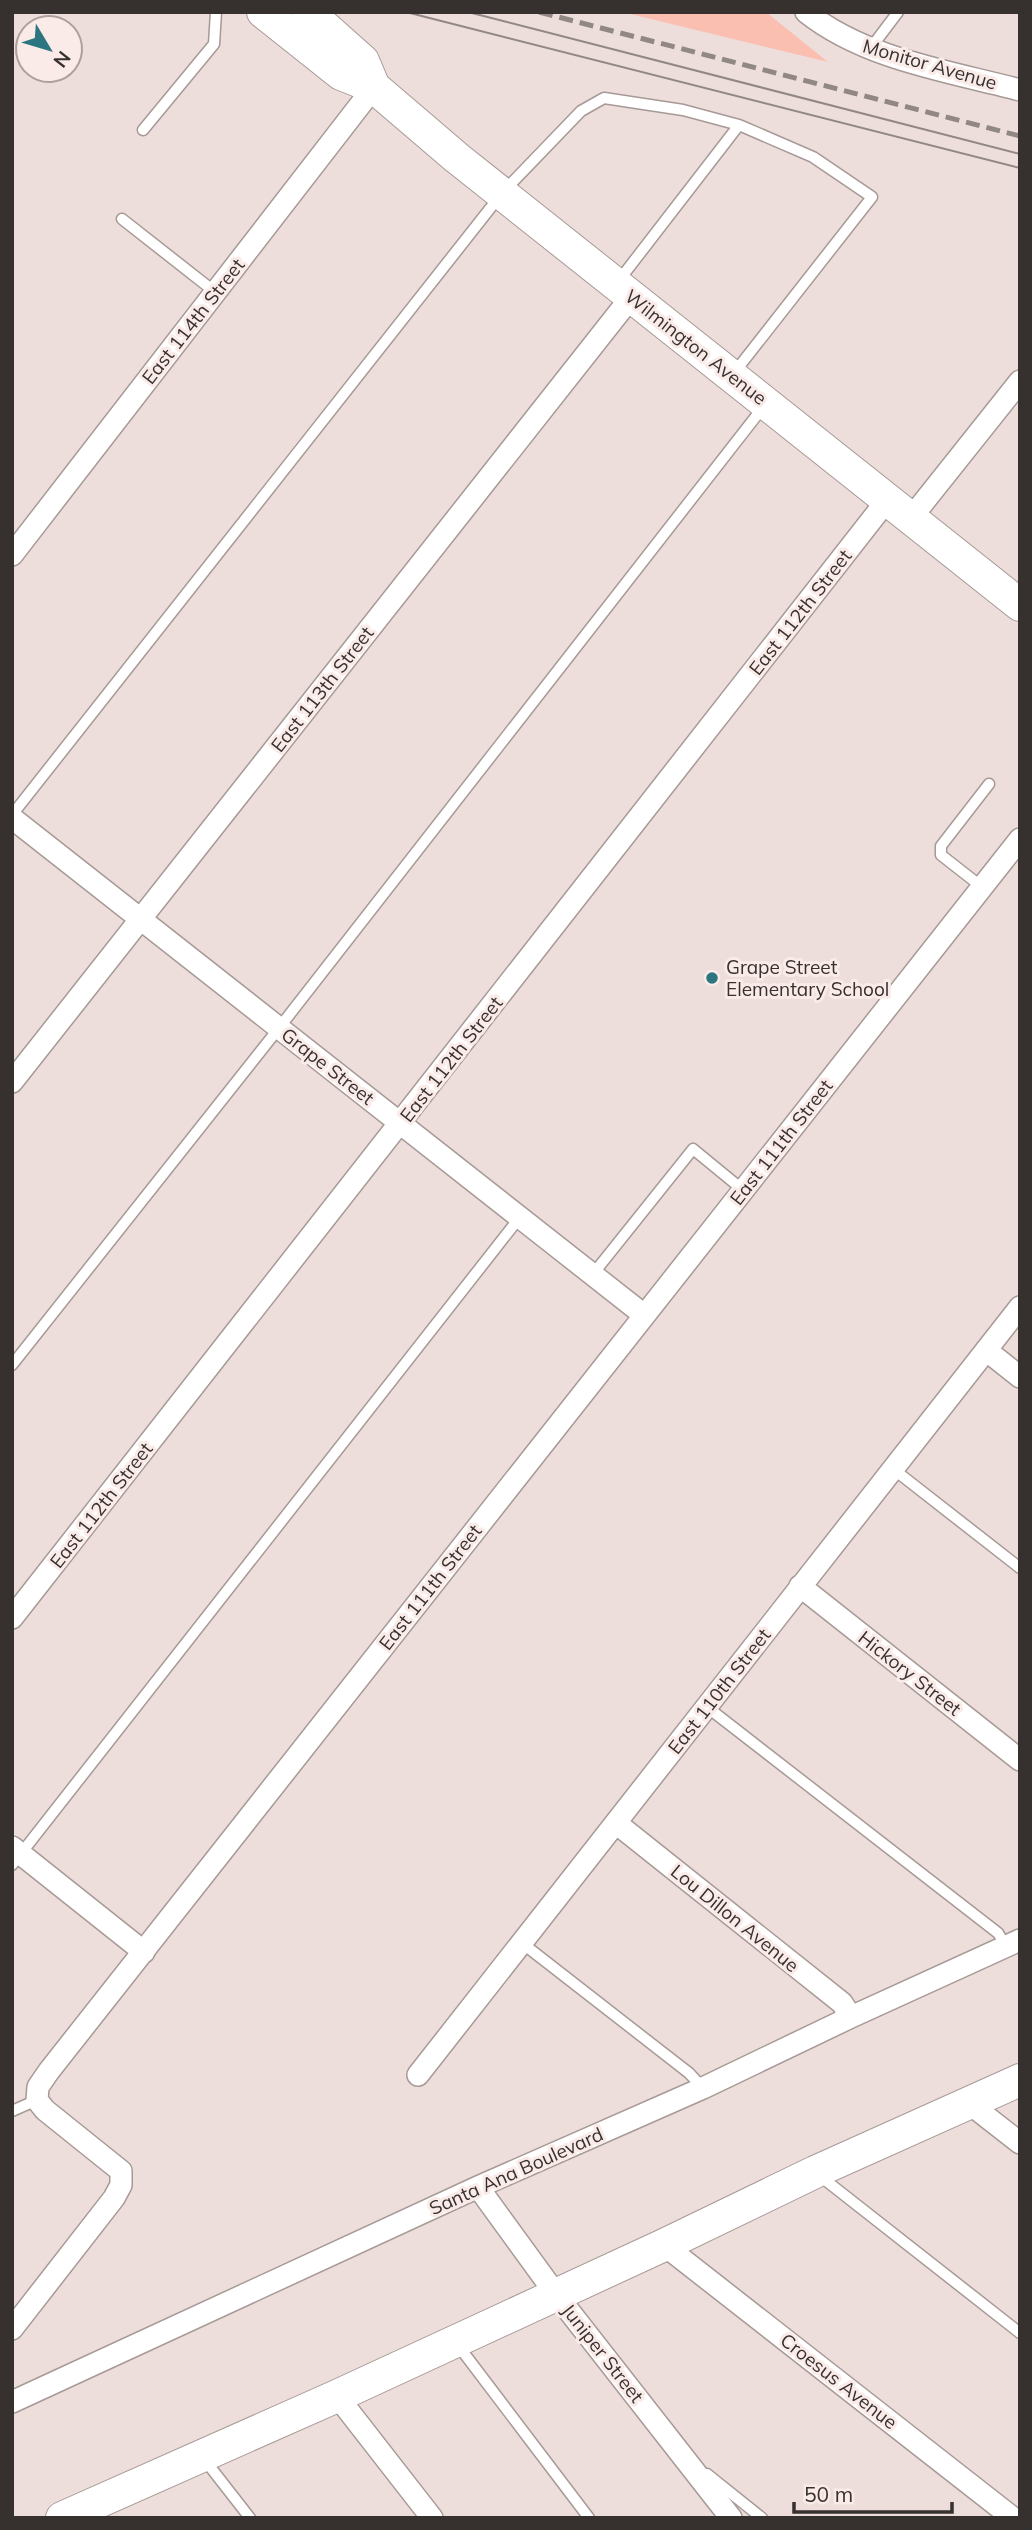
<svg xmlns="http://www.w3.org/2000/svg" width="1032" height="2530" font-family="Mulish,sans-serif">
<style>
.green{fill:#fbbfb2}
.lines{fill:none;stroke-linecap:round;stroke-linejoin:round}
.lane-casing{stroke:#a79996;stroke-width:13}
.street-casing{stroke:#a79996;stroke-width:24}
.secondary-casing{stroke:#a79996;stroke-width:34}
.lane{stroke:#fff;stroke-width:10}
.street{stroke:#fff;stroke-width:21}
.secondary{stroke:#fff;stroke-width:32}
.tram{stroke:#918784;stroke-width:2}
.rail{stroke:#918784;stroke-width:5;stroke-dasharray:14 7;stroke-linecap:butt}
.poi-dot{fill:#2d7580;stroke:#faebe8;stroke-width:2.5}
.labels{text-anchor:middle;stroke-width:6;stroke-linejoin:round;paint-order:stroke}
.street-label{font-size:19px;fill:#36312f;stroke:#faebe8}
.poi-label{font-size:19px;fill:#36312f;stroke:#faebe8;text-anchor:start}
</style>
<rect width="100%" height="100%" fill="#eddedb"/>
<path class="green" d="M622,12H766L828,62Z"/>
<g class="lines">
<g class="lane-casing">
<path id="lane" d="M870,49L898,12
M143,130L214,44L216,12
M122,219L215,292
M617,283L739,125L813,157L872,197L734,373
M12,815L503,192L581,111L604,98L683,110L739,125
M982,887L941,855V846L989,784
M593,1274L693,1149L743,1190
M12,1365L279,1028L764,406
M892,1468L1020,1568
M707,1707L998,1933L1006,1946
M12,1865L520,1217
M522,1943L689,2073L703,2088
M12,2111L37,2100
M820,2176L1020,2333
M457,2344L589,2518
M204,2459L250,2518
M707,2474L762,2518"/>
</g>
<g class="street-casing">
<path id="street" d="M806,12C865,59 948,71 1020,90
M911,518L1020,381
M12,555L374,87
M12,818L644,1315
M12,1082L632,296
M986,1350L1020,1377
M800,1586L1020,1760
M12,1618L888,499
M616,1823L842,2003L851,2017
M12,1847L144,1952
M418,2075L1020,1307
M970,2104L1020,2143
M478,2187L555,2293L731,2518
M664,2245L1013,2518
M12,2329L114,2198L121,2185V2171L45,2110L37,2100L38,2087L49,2071L1020,839
M337,2396L432,2518
M12,2402L478,2187L703,2088L851,2017L1020,1940"/>
</g>
<g class="secondary-casing">
<path id="secondary" d="M263,12L341,74L374,87L457,158L1020,605
M308,12L363,61L374,87
M62,2518L337,2396L664,2245L815,2172L1020,2080"/>
</g>
<use href="#lane" class="lane"/>
<use href="#street" class="street"/>
<use href="#secondary" class="secondary"/>
<path class="tram" d="M406,12L1020,168
M468,12L1020,154"/>
<path class="rail" d="M539,12L1020,136"/>
</g>
<circle class="poi-dot" cx="712" cy="978" r="7"/>
<g class="labels">
<g class="street-label">
<text transform="translate(930 64) rotate(16)" y="7">Monitor Avenue</text>
<text transform="translate(193 321) rotate(-52)" y="7">East 114th Street</text>
<text transform="translate(696 347) rotate(38)" y="7">Wilmington Avenue</text>
<text transform="translate(800 612) rotate(-52)" y="7">East 112th Street</text>
<text transform="translate(322 689) rotate(-52)" y="7">East 113th Street</text>
<text transform="translate(451 1059) rotate(-52)" y="7">East 112th Street</text>
<text transform="translate(328 1066) rotate(38)" y="7">Grape Street</text>
<text transform="translate(781 1142) rotate(-52)" y="7">East 111th Street</text>
<text transform="translate(101 1505) rotate(-52)" y="7">East 112th Street</text>
<text transform="translate(430 1587) rotate(-52)" y="7">East 111th Street</text>
<text transform="translate(910 1673) rotate(38)" y="7">Hickory Street</text>
<text transform="translate(719 1691) rotate(-52)" y="7">East 110th Street</text>
<text transform="translate(735 1918) rotate(39)" y="7">Lou Dillon Avenue</text>
<text transform="translate(516 2171) rotate(-24)" y="7">Santa Ana Boulevard</text>
<text transform="translate(603 2353) rotate(52)" y="7">Juniper Street</text>
<text transform="translate(839 2381) rotate(38)" y="7">Croesus Avenue</text>
</g>
<g class="poi-label">
<text x="726" y="974">Grape Street<tspan x="726" dy="22">Elementary School</tspan></text>
</g>
</g>
<rect width="1032" height="2530" fill="none" stroke="#36312f" stroke-width="28"/>
<g transform="translate(49 49) rotate(128)"><circle r="33" fill="#faebe8" stroke="#aca19e" stroke-width="2"/>
<path d="M0-5L12 26L0 18L-12 26Z" fill="#2d7580"/>
<text y="-10" font-size="19" font-weight="bold" text-anchor="middle" fill="#36312f">N</text>
</g>
<path d="M794 2502v10h158v-10" fill="none" stroke="#36312f" stroke-width="3.5"/>
<text x="804" y="2502" font-size="21" fill="#36312f" stroke="#faebe8" stroke-width="5" paint-order="stroke">50 m</text>
</svg>
